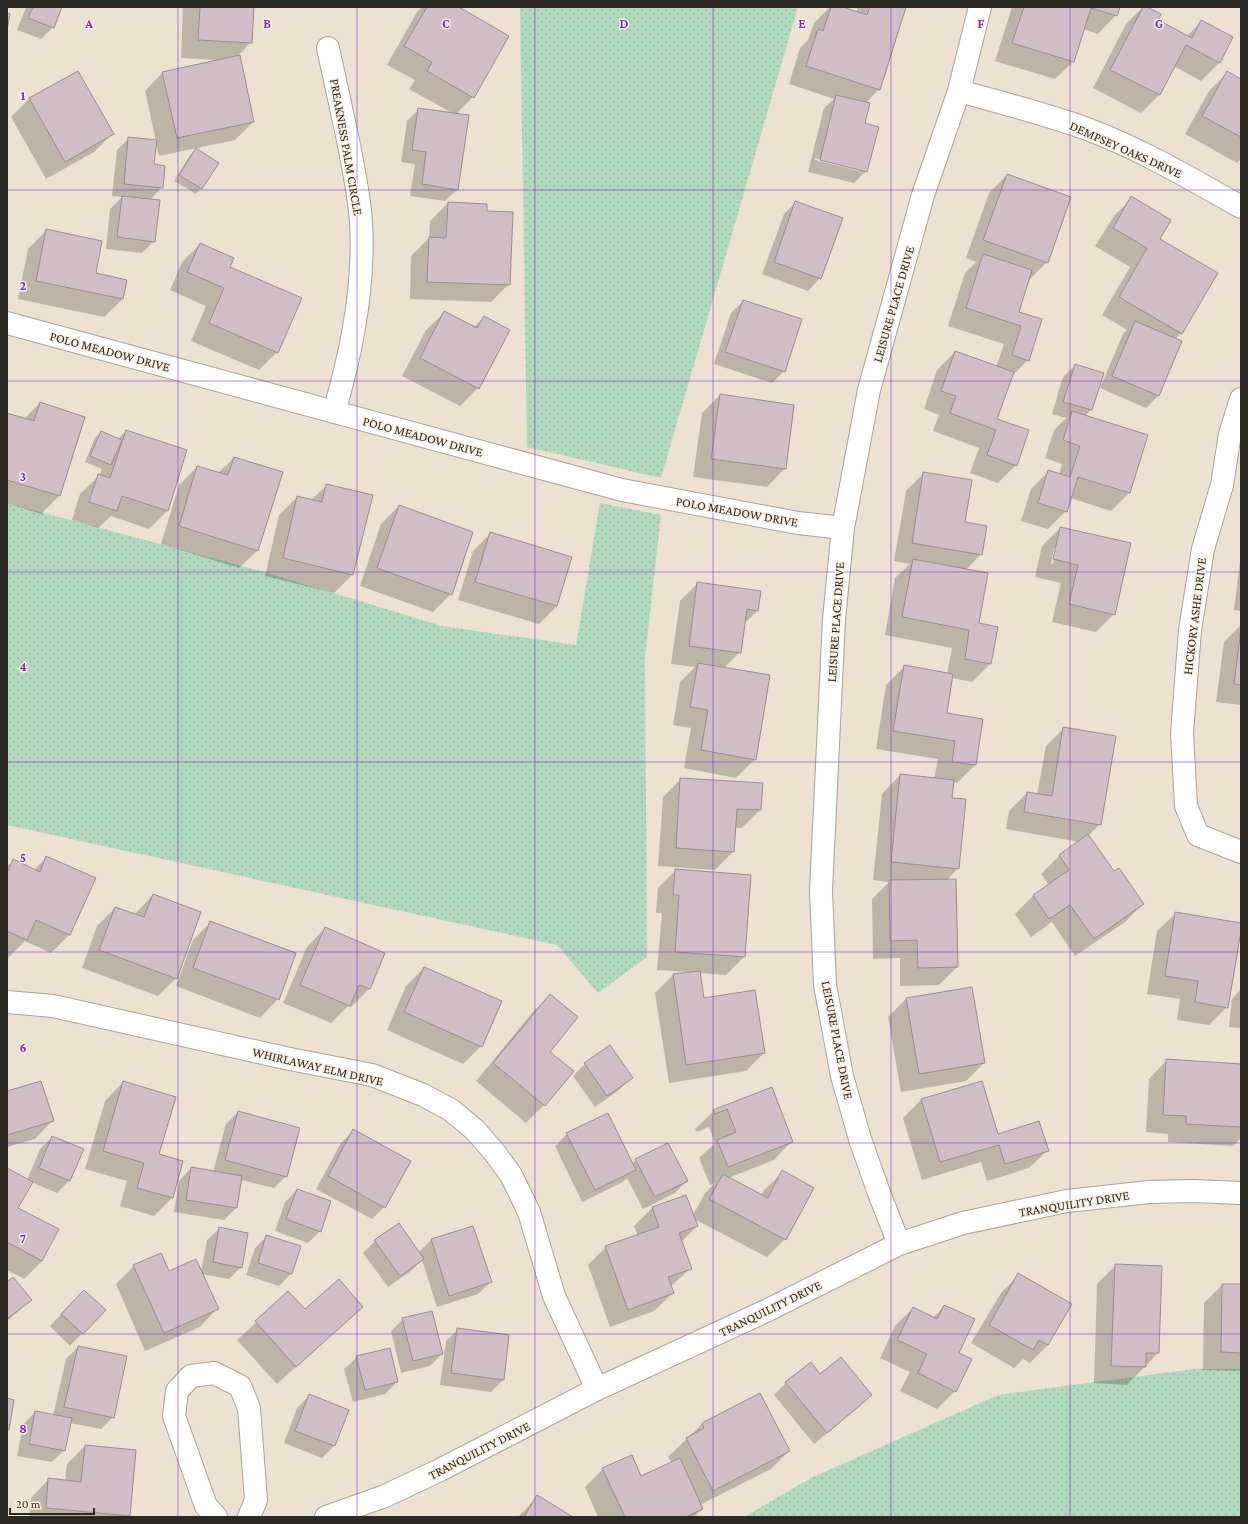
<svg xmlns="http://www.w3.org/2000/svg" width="1248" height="1524" font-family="'Crimson Pro',serif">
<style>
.green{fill:url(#green-dots)}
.shadow{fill:#0003;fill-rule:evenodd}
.building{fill:#d1bec6;stroke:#9d8a92}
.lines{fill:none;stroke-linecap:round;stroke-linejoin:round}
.street-casing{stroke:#aca293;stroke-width:24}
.street{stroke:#fff;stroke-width:22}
.grid{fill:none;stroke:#7b2cbf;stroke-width:1;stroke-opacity:0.55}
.labels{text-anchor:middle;stroke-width:3;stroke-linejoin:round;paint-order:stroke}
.street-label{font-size:13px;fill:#2c2822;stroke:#faefdf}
.grid-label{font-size:13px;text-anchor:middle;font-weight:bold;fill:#7b2cbf;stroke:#faefdf;stroke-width:3;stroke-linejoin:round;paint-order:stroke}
</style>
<defs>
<pattern id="green-dots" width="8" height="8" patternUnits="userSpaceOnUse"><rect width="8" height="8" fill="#b1d9be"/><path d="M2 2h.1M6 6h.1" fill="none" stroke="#98baa3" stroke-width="1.8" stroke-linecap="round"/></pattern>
</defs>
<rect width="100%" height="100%" fill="#ede2d2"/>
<path class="green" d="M520,7H798L661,478L527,447Z
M7,503L261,571L442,626L576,645L600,503L661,515L645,657L647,957L598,993L557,945L7,825Z
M1194,1369H1241V1517H744L811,1478L998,1395Z"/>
<path class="shadow" d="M26,7H61L53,27L41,39L17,30Z
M183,7H253L251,42L237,57L253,122L235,140L159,156L156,142L153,165L162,187L150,200L154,241L142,253L106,249L110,209L122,197L112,196L117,150L129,138L156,141L145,91L163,72L219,60L181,58Z
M422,7H457L473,97L456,114L458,189L445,201L410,196L415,164L401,162L407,121L419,109L452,113L409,89L415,80L387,65L417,12Z
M830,7H840L856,12L858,7H905L879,89L866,103L864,124L866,171L854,183L808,172L824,108L834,99L789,84L800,48L808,40L814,23ZM815,158L859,169V171L815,160Z
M1012,7H1119L1116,15L1098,34L1084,29L1074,61L1055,79L995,61Z
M1143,7H1145L1157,20L1187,36L1201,22L1232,37L1219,63L1201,81L1174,66L1159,95L1141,113L1093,88L1126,24Z
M77,72L112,134L94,152L46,179L11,117L29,99Z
M1227,73L1241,80V159L1237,163L1185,134L1209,91Z
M196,150L201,188L196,194L174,181L190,155Z
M1007,175L1047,262L1029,280L1018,313L1041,320L1028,360L1012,376L996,419L1016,465L998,483L970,473L979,448L933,431L939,415L924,409L937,370L955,352L996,367L1004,344L948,326L965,273L976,262L966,258L989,193Z
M1132,198L1159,239L1181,333L1175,339L1181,342L1158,396L1146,408L1100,388L1123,334L1127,330L1102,315L1130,267L1095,246L1114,216Z
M796,202L820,278L808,291L762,274L784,214Z
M448,203L486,212L509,284L491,302L410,299L411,256L429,238L430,221Z
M46,231L95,274L126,280L123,299L104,317L18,299L28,249Z
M200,244L229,267L277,352L259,370L191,341L206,306L170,290L182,262Z
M743,301L784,371L772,383L714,364L731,313Z
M445,312L474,327L484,317L478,388L460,406L402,376L426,330Z
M1075,365L1102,373L1091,410L1085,416L1129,493L1111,511L1070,498L1066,511L1048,529L1021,521L1031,489L1049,471L1059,474L1062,464L1045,458L1054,430L1066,418L1052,414L1063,377Z
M720,395L785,468L767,487L693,477L702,413Z
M40,403L59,496L41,514L7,503V414L24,419Z
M126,431L186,450L167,511L149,529L111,516L98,528L72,520L80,494L99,476L102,469L85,462L95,438L101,432L118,439Z
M234,458L258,550L239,568L161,544L179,485L197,467L218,473Z
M924,473L964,523L981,554L966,570L978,624L990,664L972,682L952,678L946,714L975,765L957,783L953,782L951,799L958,868L947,880L957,967L939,985L900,986V958L873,959L872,899L889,882L873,880L882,794L900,775L934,779L938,759L876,749L886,685L904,667L947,674L952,648L885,635L895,578L910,564L894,561L906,491Z
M327,485L371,496L352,575L334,593L265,576L279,515L297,497L311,500Z
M399,506L451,594L433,612L360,586L381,524Z
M1060,528L1114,614L1096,632L1052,622L1061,583L1035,577L1042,546ZM1054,548H1056L1053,564H1051Z
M491,533L557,606L539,624L458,600L473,551Z
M1241,553V611L1234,610Z
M698,583L758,610L744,624L740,652L724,668L755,759L736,778L684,768L691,728L673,725L680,682L695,667L671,664L680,601Z
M1241,625V705L1216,702L1224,642Z
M1064,728L1100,824L1088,836L1114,873L1143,904L1125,922L1075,956L1052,922L1031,937L1015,914L1033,896L1049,885L1041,874L1059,856L1079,842L1006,829L1009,811L1027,793L1037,795L1046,746Z
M681,779L762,784L760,810L742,828H735L733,852L715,870L658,866L663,797Z
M47,857L94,878L69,935L51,953L25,941L8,958L7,957V867L13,861L34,870Z
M676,870L744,957L726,975L699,973L703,999L764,1053L746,1071L669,1083L655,993L673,975L689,972L657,970L662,913H656L658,888Z
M153,895L176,978L158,996L82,968L97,926L115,908L134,915Z
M1176,913L1241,924L1227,1007L1209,1025L1177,1020L1180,999L1147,994L1157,931Z
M211,922L278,999L260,1018L176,986L193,940Z
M325,928L384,953L369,989L351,1007L348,1006L331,1023L283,1003L307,947Z
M424,968L481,1046L463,1064L387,1030L406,986Z
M1241,989V1028L1229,1027L1232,999Z
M550,995L544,1105L526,1123L476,1081L532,1013Z
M906,999L984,1063L966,1081L901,1092L888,1017Z
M1167,1060L1241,1065V1138L1233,1146L1168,1142V1134L1146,1132L1149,1079Z
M585,1064L631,1078L619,1090L595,1107L573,1076Z
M123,1082L158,1155L182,1161L172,1198L154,1216L120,1206L127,1181L85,1169L105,1101Z
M982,1082L997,1135L1048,1150L1029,1168L987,1181L981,1162L922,1180L903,1118L921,1100Z
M771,1088L792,1141L774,1160L728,1178L761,1196L764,1190L783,1172L785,1239L767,1257L694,1219L697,1226L681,1242L691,1268L670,1287L673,1293L654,1311L610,1327L588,1265L606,1247L638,1236L634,1226L652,1208L686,1196L693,1215L705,1193L715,1183L710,1185L699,1158L715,1143L709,1127L697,1132L695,1129L714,1111Z
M7,1092L53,1120L35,1139L7,1147Z
M238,1112L286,1176L274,1188L241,1180L236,1208L224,1220L174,1212L179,1181L191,1168L213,1172L226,1124Z
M353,1131L384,1207L372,1219L316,1189L341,1143Z
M567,1134L632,1164L636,1160L687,1181L675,1193L643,1209L627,1178L623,1182L582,1202L555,1146Z
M52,1137L83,1149L69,1181L57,1193L31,1182L17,1208L42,1261L24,1279L7,1270V1169L27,1180L40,1149Z
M297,1190L320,1231L308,1243L275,1231L285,1202Z
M220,1228L241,1267L229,1279L202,1274L218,1308L200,1327L145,1351L116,1284L134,1266L169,1272H201L207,1240Z
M267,1236L291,1274L279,1286L246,1275L255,1248Z
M431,1240L491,1282L478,1294L437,1307L422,1260L411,1271L388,1287L363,1253L375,1241L418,1253Z
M1115,1266L1158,1353L1127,1385L1094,1383L1097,1284Z
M1019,1275L1071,1305L1048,1345L1030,1363L1023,1359L1014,1368L971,1343L1001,1293Z
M7,1283L31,1300L7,1321Z
M1222,1285H1241V1371L1203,1370L1204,1303Z
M288,1293L305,1311L362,1307L277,1384L237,1340Z
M72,1303L104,1310L70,1346L50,1326Z
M944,1306L955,1391L937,1409L900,1391L910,1372L880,1358L895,1326L913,1308L933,1318Z
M403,1319L442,1354L430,1366L401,1373L391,1331Z
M458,1329L503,1380L491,1392L440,1385L446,1341Z
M78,1347L113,1417L101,1429L70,1423L64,1450L52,1462L17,1456L23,1425L35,1412L53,1416L66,1359Z
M357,1357L397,1382L385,1394L353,1402L344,1369Z
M820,1375L871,1395L859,1407L814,1444L774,1395L786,1383Z
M759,1395L789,1451L771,1469L700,1505L702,1509L694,1517H598L585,1487L603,1469L641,1477L672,1463L668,1457L702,1424Z
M309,1396L334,1446L322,1458L284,1443L297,1408Z
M85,1446L130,1516L128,1517H29L31,1498L49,1479L65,1481L67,1464Z
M538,1496L571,1517H518Z"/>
<path class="building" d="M33,7H62L54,28L28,18Z
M200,7H254L252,43L198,40Z
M427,7H459L509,36L474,98L427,71L432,62L404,46Z
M831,7H843L867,15L870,7H906L880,90L806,66L818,29L823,31Z
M1024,7H1120L1117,16L1091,8L1074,62L1012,43Z
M1143,7H1147L1161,14L1158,20L1192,38L1201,20L1233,37L1220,63L1186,45L1160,95L1110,70Z
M7,13L10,14L7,30Z
M240,55L254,122L177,138L162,72Z
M78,71L114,134L65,162L29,98Z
M1227,71L1241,79V137L1202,116Z
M836,95L870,103L865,123L879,127L867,172L820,160Z
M418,108L469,115L458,190L422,184L426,152L412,150Z
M128,137L157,140L154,164L165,166L163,188L124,184Z
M196,148L219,163L202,189L179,175Z
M1007,174L1071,197L1048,263L983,240Z
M122,196L160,200L155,242L117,237Z
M1131,196L1171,220L1160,239L1218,273L1182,334L1119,297L1147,248L1113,228Z
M795,201L843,218L821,279L774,262Z
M448,202L487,204V211L513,212L510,285L427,282L429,237L446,238Z
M46,229L102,241L96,273L127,280L123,299L36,281Z
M200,243L234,258L230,267L302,298L278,353L209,323L224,288L187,272Z
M983,254L1032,270L1019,312L1042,319L1029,361L1012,355L1021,326L966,308Z
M743,300L802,319L785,372L725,352Z
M444,311L477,328L484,316L510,330L479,389L420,358Z
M1135,321L1182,341L1159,396L1112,376Z
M955,351L1014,372L997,419L1029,430L1017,466L987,455L996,430L950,413L956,396L941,391Z
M1075,364L1104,373L1092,410L1063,402Z
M720,394L794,405L786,469L711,459Z
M40,402L85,417L60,496L7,480V413L34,421Z
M1072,411L1148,435L1130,493L1078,477L1067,512L1038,503L1048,470L1070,477L1080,446L1063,440Z
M126,430L187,450L168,511L122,496L117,511L89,502L98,474L110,478Z
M101,431L122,440L111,465L90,456Z
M234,457L283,472L258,551L179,526L197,466L228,475Z
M923,472L972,480L965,522L987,526L982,555L912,543Z
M326,484L373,495L353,575L283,558L297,496L322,502Z
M399,505L473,532L452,595L377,568Z
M1060,527L1131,543L1115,615L1069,604L1078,565L1053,559Z
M490,532L572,557L557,606L475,582Z
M913,559L988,573L979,623L998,627L991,664L965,659L969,630L902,617Z
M697,582L761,591L758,611L747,609L741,653L689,646Z
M1241,628V685L1234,684Z
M698,663L770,675L756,760L701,750L708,710L690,707Z
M904,665L953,674L947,713L983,719L976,765L952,762L955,741L893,731Z
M1063,727L1116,736L1101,825L1024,812L1027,792L1052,796Z
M900,774L954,780L952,798L966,799L959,869L891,862Z
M680,778L763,783L761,810L737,809L734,852L676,848Z
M1088,834L1114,871L1119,868L1144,904L1094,939L1070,905L1049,919L1033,895L1069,870L1059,855Z
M46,856L96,878L70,935L36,920L27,940L7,931V873L13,859L40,872Z
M675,869L751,875L745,957L675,952L679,895H673Z
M956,879L958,967L918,968L917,940L890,941L889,880Z
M153,894L201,912L177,979L99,950L115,907L144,917Z
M1175,912L1241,923V931L1228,1008L1195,1002L1198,981L1165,976Z
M210,921L296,953L279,1000L193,968Z
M325,927L385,953L370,989L359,985L350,1006L300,985Z
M424,967L502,1001L482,1047L404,1012Z
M700,971L704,998L755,990L765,1053L686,1065L673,974Z
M972,987L985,1063L919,1074L906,998Z
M550,994L578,1017L550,1052L574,1071L545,1106L493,1063Z
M610,1045L633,1078L607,1096L584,1063Z
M1166,1059L1241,1064V1127L1186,1124V1116L1163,1115Z
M41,1081L54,1121L7,1135V1090V1091Z
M123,1081L176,1097L159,1154L183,1161L173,1198L137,1188L144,1163L103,1151Z
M982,1081L998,1134L1039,1121L1049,1151L1005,1164L999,1145L940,1162L921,1099Z
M772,1087L793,1142L728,1167L717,1140L736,1132L727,1109L715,1114L713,1110Z
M238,1111L300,1128L287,1177L225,1160Z
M608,1113L636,1170L595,1190L566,1133Z
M353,1129L411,1161L385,1208L328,1176Z
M52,1136L84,1149L70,1181L39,1168Z
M668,1143L688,1181L655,1197L635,1159Z
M191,1167L242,1176L237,1208L186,1200Z
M7,1168L33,1182L18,1208L59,1229L42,1261L7,1242Z
M782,1170L814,1188L786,1240L709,1199L723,1174L768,1198Z
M297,1189L331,1201L321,1232L286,1219Z
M686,1195L698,1226L679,1233L692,1269L668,1277L674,1293L628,1310L605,1246L659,1227L652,1207Z
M399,1223L424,1259L400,1276L374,1240Z
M473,1226L492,1282L449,1296L431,1239Z
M219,1227L248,1233L242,1268L213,1262Z
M266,1235L301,1246L292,1274L258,1263Z
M161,1253L169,1271L196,1259L219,1309L164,1333L133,1265Z
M1115,1264L1162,1266L1159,1353H1146V1367L1111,1366Z
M1018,1273L1072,1304L1048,1345L1039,1340L1033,1350L989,1325Z
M13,1277L32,1300L7,1319V1282Z
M339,1279L363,1307L296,1367L255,1321L288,1291L305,1309Z
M1222,1284H1241V1353L1221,1352Z
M84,1290L106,1310L83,1334L61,1314Z
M944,1305L975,1319L959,1353L972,1359L956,1392L918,1373L927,1354L897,1340L913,1307L937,1319Z
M432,1311L443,1354L413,1361L402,1318Z
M457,1328L509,1335L504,1380L451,1373Z
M78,1346L127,1356L114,1418L64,1407Z
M390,1348L398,1382L365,1390L356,1356Z
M841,1357L872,1395L827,1433L785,1382L811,1362L820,1374Z
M760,1393L790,1451L713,1491L686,1438L704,1428L702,1423Z
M309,1394L349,1410L335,1446L295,1431Z
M7,1398L14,1400L9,1430L7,1429Z
M35,1411L72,1418L65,1451L29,1444Z
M85,1445L136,1450L130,1516L46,1508L48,1478L81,1482Z
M632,1455L641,1476L680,1458L703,1509L686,1517H625L602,1468Z
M537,1495L573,1517H524Z"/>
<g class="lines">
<g class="street-casing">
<path id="street" d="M328,48C335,79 341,109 348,140C353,167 359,194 361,221C365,285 352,351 334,412
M959,91C1002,103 1046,114 1087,129C1141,149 1191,179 1241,207
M7,323L622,490L798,523L843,528
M1241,399L1230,434L1222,485L1203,549L1190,630L1182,733L1186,806L1198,835L1241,852
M7,1002L53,1006L285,1058L372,1075L423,1095L451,1110L475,1130L495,1153L511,1175L529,1212L554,1296L597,1389
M899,1244L879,1193L860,1139L842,1076L825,985L821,891L834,619L843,528L869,390L923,195L959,91L980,7
M216,1517L206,1506L174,1416L177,1391L191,1376L214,1373L240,1386L249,1408L256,1500L249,1517
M326,1517L385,1496L440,1470L597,1389L770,1309L899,1244L963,1223L1067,1201L1149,1192L1193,1191L1241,1193"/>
</g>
<use href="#street" class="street"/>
</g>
<path class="grid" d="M178,7V1517M357,7V1517M535,7V1517M713,7V1517M891,7V1517M1070,7V1517M7,190H1241M7,381H1241M7,572H1241M7,762H1241M7,952H1241M7,1143H1241M7,1334H1241"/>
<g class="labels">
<g class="street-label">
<text transform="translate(347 147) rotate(80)" y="5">PREAKNESS PALM CIRCLE</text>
<text transform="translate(1126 149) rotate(24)" y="5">DEMPSEY OAKS DRIVE</text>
<text transform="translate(893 304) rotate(-74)" y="5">LEISURE PLACE DRIVE</text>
<text transform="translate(110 351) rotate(15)" y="5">POLO MEADOW DRIVE</text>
<text transform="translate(423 436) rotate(15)" y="5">POLO MEADOW DRIVE</text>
<text transform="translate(737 511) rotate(10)" y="5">POLO MEADOW DRIVE</text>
<text transform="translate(1194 616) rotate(-83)" y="5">HICKORY ASHE DRIVE</text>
<text transform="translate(835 622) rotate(-86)" y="5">LEISURE PLACE DRIVE</text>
<text transform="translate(838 1040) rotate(79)" y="5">LEISURE PLACE DRIVE</text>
<text transform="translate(318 1066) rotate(13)" y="5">WHIRLAWAY ELM DRIVE</text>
<text transform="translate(1074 1203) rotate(-9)" y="5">TRANQUILITY DRIVE</text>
<text transform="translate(770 1308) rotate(-26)" y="5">TRANQUILITY DRIVE</text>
<text transform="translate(479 1450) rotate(-27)" y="5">TRANQUILITY DRIVE</text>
</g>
</g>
<g class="grid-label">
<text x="89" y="28">A</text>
<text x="267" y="28">B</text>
<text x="446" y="28">C</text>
<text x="624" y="28">D</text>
<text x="802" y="28">E</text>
<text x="981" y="28">F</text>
<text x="1159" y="28">G</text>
<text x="23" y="100">1</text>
<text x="23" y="290">2</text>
<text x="23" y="481">3</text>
<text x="23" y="671">4</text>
<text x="23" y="862">5</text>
<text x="23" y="1052">6</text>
<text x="23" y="1243">7</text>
<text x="23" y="1433">8</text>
</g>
<rect width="1248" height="1524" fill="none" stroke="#2c2822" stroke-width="16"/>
<path d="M10 1508v6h84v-6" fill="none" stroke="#2c2822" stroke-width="2"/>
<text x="16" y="1508" font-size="12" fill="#2c2822" stroke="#faefdf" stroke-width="3" paint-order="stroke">20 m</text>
</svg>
